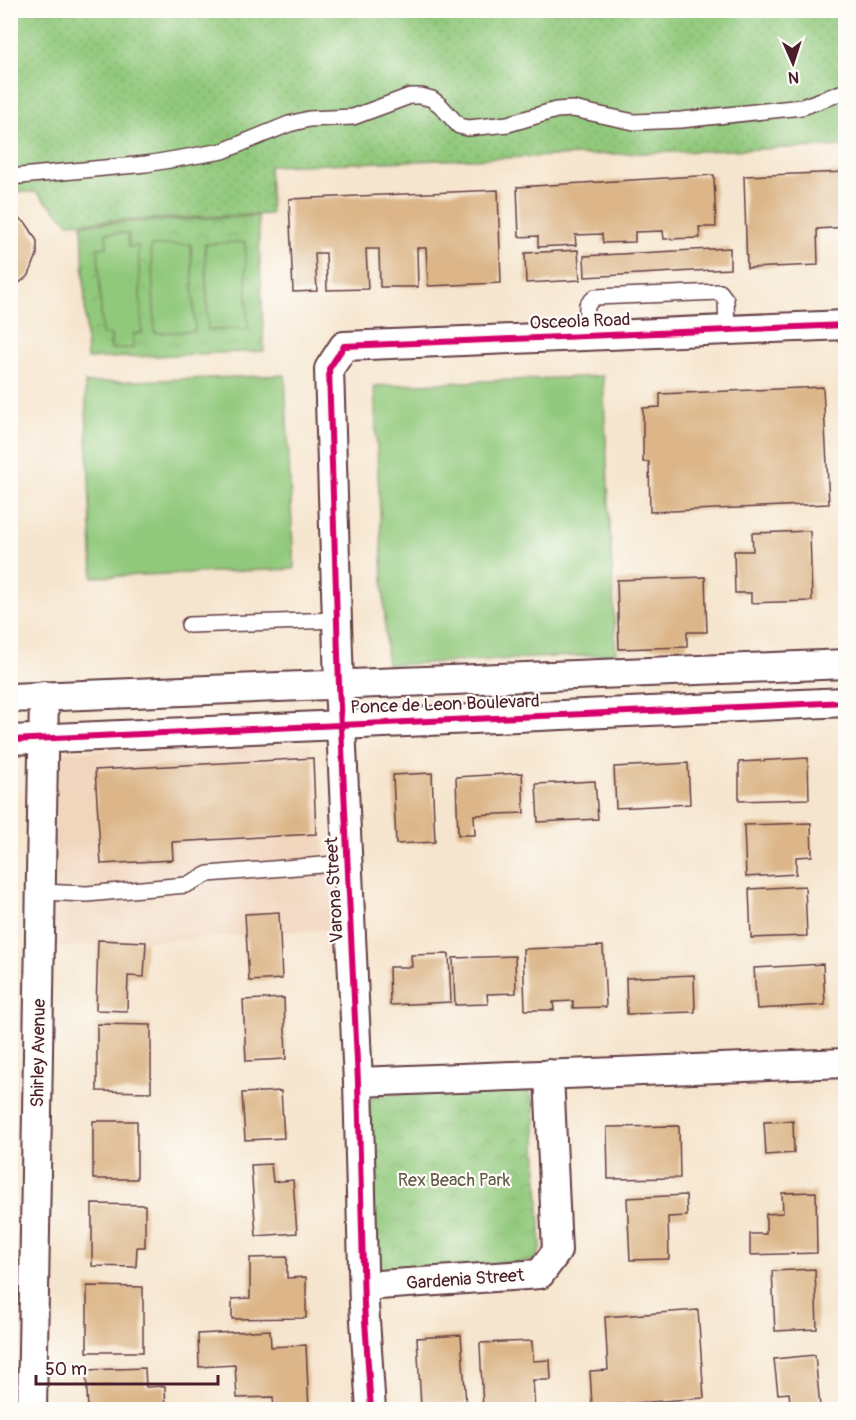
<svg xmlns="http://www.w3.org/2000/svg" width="856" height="1420" font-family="Pangolin,sans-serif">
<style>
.built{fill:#f1d5bd}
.grass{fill:url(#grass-dots);stroke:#6e7454;stroke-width:1.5}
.park{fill:url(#park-crowns);stroke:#6e7454;stroke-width:1.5}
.garden{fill:#91c97c;stroke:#6e7454;stroke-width:1.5}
.building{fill:#dcb688}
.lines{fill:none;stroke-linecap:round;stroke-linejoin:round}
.service-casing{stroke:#643d43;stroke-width:18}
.minor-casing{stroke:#643d43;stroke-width:32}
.service{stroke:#fff;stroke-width:15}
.minor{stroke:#fff;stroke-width:28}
.cycleway-casing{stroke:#fdfcf7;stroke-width:10}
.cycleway{stroke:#d6006c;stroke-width:6}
.labels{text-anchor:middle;stroke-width:4.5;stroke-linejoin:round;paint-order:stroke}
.street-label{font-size:18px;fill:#4a1f2b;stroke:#fdfcf7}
.park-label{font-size:18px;fill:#635a47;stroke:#fdfcf7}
</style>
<defs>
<pattern id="grass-dots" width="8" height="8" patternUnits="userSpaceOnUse" patternTransform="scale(1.5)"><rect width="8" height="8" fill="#91c97c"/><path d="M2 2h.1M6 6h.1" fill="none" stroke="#7fac6b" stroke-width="1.8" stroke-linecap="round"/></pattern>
<pattern id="park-crowns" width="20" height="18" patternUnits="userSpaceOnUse" patternTransform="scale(1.5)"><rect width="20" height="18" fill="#91c97c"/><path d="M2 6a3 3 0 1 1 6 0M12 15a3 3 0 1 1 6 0" fill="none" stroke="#7fac6b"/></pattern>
</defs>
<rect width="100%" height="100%" fill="#fdfcf7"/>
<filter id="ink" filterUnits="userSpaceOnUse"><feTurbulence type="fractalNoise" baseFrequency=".0167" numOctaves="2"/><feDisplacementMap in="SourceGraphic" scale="12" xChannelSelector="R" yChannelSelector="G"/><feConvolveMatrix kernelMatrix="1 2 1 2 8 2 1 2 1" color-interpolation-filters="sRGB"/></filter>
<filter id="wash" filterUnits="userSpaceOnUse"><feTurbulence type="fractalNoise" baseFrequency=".008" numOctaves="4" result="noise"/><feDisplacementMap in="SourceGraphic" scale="24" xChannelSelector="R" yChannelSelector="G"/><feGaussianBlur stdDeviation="1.35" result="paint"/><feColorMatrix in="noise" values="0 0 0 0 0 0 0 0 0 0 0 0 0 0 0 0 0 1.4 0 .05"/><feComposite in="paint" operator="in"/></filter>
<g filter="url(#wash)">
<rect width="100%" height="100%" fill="#f6e5ce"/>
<path class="built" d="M310,743L336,929L52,948L56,752L187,746Z"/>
<path class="grass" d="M10,11H845V146L269,166L271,214L69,223L36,192H11Z"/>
<path class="park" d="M258,216L264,351L87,359L82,224Z
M522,1089L530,1093L534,1101L541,1248L534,1261L380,1271L374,1265L369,1099L378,1095Z"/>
<path class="garden" d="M106,233H128L129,247L138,246L142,333L133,334V348L111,349V335H102L98,248L107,247Z
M245,242L248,329L208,330L205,244Z
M191,244L195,331L155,333L151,246Z
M285,375L294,569L93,577L85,383Z
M603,376L616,654L387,665L374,386Z"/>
<g id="blocks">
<path class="building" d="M846,172V227L817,229L818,265L747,268L744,176Z
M714,175L716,227H699L700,238L664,239L663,231L635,232V242L603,243L602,234L575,235L576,245L538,247V236L519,237L517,187Z
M498,190L501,283L428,286L426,248H417L418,287H380L379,249H366L368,289L327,290L326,253H315L317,291L293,292L289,199Z
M10,213L26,223L30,229L37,241V255L29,275L18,284L10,288Z
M730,248V269L585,277L584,256Z
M578,250L580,280L526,283L525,253Z
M823,387L829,504L650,512L649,462H643V408L660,407V394Z
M810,531L812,601L751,603V593H735L734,551H753L752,533Z
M705,577L707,632H687V647L619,649L617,580Z
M313,758L316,834L172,842L173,860L101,864L95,770Z
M808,758L809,799L739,801V762Z
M688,763L690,804L616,808L614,767Z
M432,773L435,842L396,844L393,775Z
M522,773L524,813L474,815L475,835H458L456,777Z
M595,781L598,819L538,822L536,784Z
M811,823L812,856L796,857V874L746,877L744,825Z
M805,886L807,936L751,938L749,889Z
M279,912L282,979L249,981L245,914Z
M98,940L146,942L144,977L128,976L127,1011L96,1010Z
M603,946L606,1007L573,1008V1001L553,1002L554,1010H525L523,949Z
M449,954L451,1002L390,1005L389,967H412L411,955Z
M515,956L516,993L487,994L488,1004L455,1005L453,958Z
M823,964L825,1005L757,1009L754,968Z
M694,975L695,1012L627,1014L626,978Z
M284,998L286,1059L246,1061L243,1000Z
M97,1024L151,1025V1092L97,1091Z
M281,1091L284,1138L245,1140L242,1093Z
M93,1121H137V1179H93Z
M793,1121L794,1153L766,1155L764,1122Z
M679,1126L680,1178L608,1179L607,1127Z
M271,1164L273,1182L293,1180L297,1233L256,1236L251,1165Z
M816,1192L817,1253L750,1255V1234H766V1214L783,1213L782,1193Z
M686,1195L687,1216L668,1217L669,1259L630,1260L627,1198Z
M92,1204L145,1205V1247H137L136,1267L92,1266Z
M287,1257V1278L306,1277V1318L232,1319V1299L250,1298V1258Z
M815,1269L817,1329L775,1331L772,1271Z
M87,1286L143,1287V1352H87Z
M698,1310L704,1398L592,1406L590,1371L608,1370L605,1317Z
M270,1330L271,1347L306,1345L309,1410H274L273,1397L237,1398L235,1365L199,1367L198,1334Z
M461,1335L466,1403L421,1406L417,1338Z
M532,1341L533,1361L550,1360L551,1380H533L535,1410H483L480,1343Z
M815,1355L820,1407L791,1410L789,1393L778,1394L774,1359Z
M145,1368L146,1387L165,1386L166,1410H88L86,1370Z"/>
</g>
</g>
<g filter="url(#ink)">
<use href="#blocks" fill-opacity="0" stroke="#643d43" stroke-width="1.5"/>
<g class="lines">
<g class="service-casing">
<path id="service" d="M10,177L146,164L223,151L289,124L309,119L353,117L410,96H421L432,99L440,105L459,126L468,128L508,124L556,110L573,109L634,122L681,120L802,107L846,91
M586,336L587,305L595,297L720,292L726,300L727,330
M189,625L337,620
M41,892L87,894L186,885L208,874L347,863"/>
</g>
<g class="minor-casing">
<path id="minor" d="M10,698L846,664
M10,740L846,702
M358,1082L846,1063
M364,1286L540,1274L557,1251L549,1074
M32,1410L44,696
M371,1410L364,1305L358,1082L339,685L329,369L344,346L846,325"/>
</g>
<use href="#service" class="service"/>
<use href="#minor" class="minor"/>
<g class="cycleway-casing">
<path id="cycleway" d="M10,740L846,702
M371,1410L364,1305L358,1082L339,685L329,369L344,346L846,325"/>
</g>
<use href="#cycleway" class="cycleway"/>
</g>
</g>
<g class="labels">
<g class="street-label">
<text transform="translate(580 321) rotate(-2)" y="6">Osceola Road</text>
<text transform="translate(445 704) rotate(-2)" y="6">Ponce de Leon Boulevard</text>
<text transform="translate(334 890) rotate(-93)" y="6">Varona Street</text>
<text transform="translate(38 1053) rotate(-89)" y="6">Shirley Avenue</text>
<text transform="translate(465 1279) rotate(-4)" y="6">Gardenia Street</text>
</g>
<g class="park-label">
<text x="454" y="1186">Rex Beach Park</text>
</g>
</g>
<rect width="856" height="1420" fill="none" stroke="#fdfcf7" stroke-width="36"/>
<g transform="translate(793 63) rotate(177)" stroke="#fdfcf7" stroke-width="4.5" paint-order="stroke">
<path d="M0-4.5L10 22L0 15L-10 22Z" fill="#4a1f2b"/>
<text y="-9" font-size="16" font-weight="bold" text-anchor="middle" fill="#4a1f2b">N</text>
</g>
<path d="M36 1375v9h182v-9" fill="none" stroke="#4a1f2b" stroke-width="3"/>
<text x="45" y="1375" font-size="18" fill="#4a1f2b" stroke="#fdfcf7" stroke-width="4.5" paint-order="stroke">50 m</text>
</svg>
